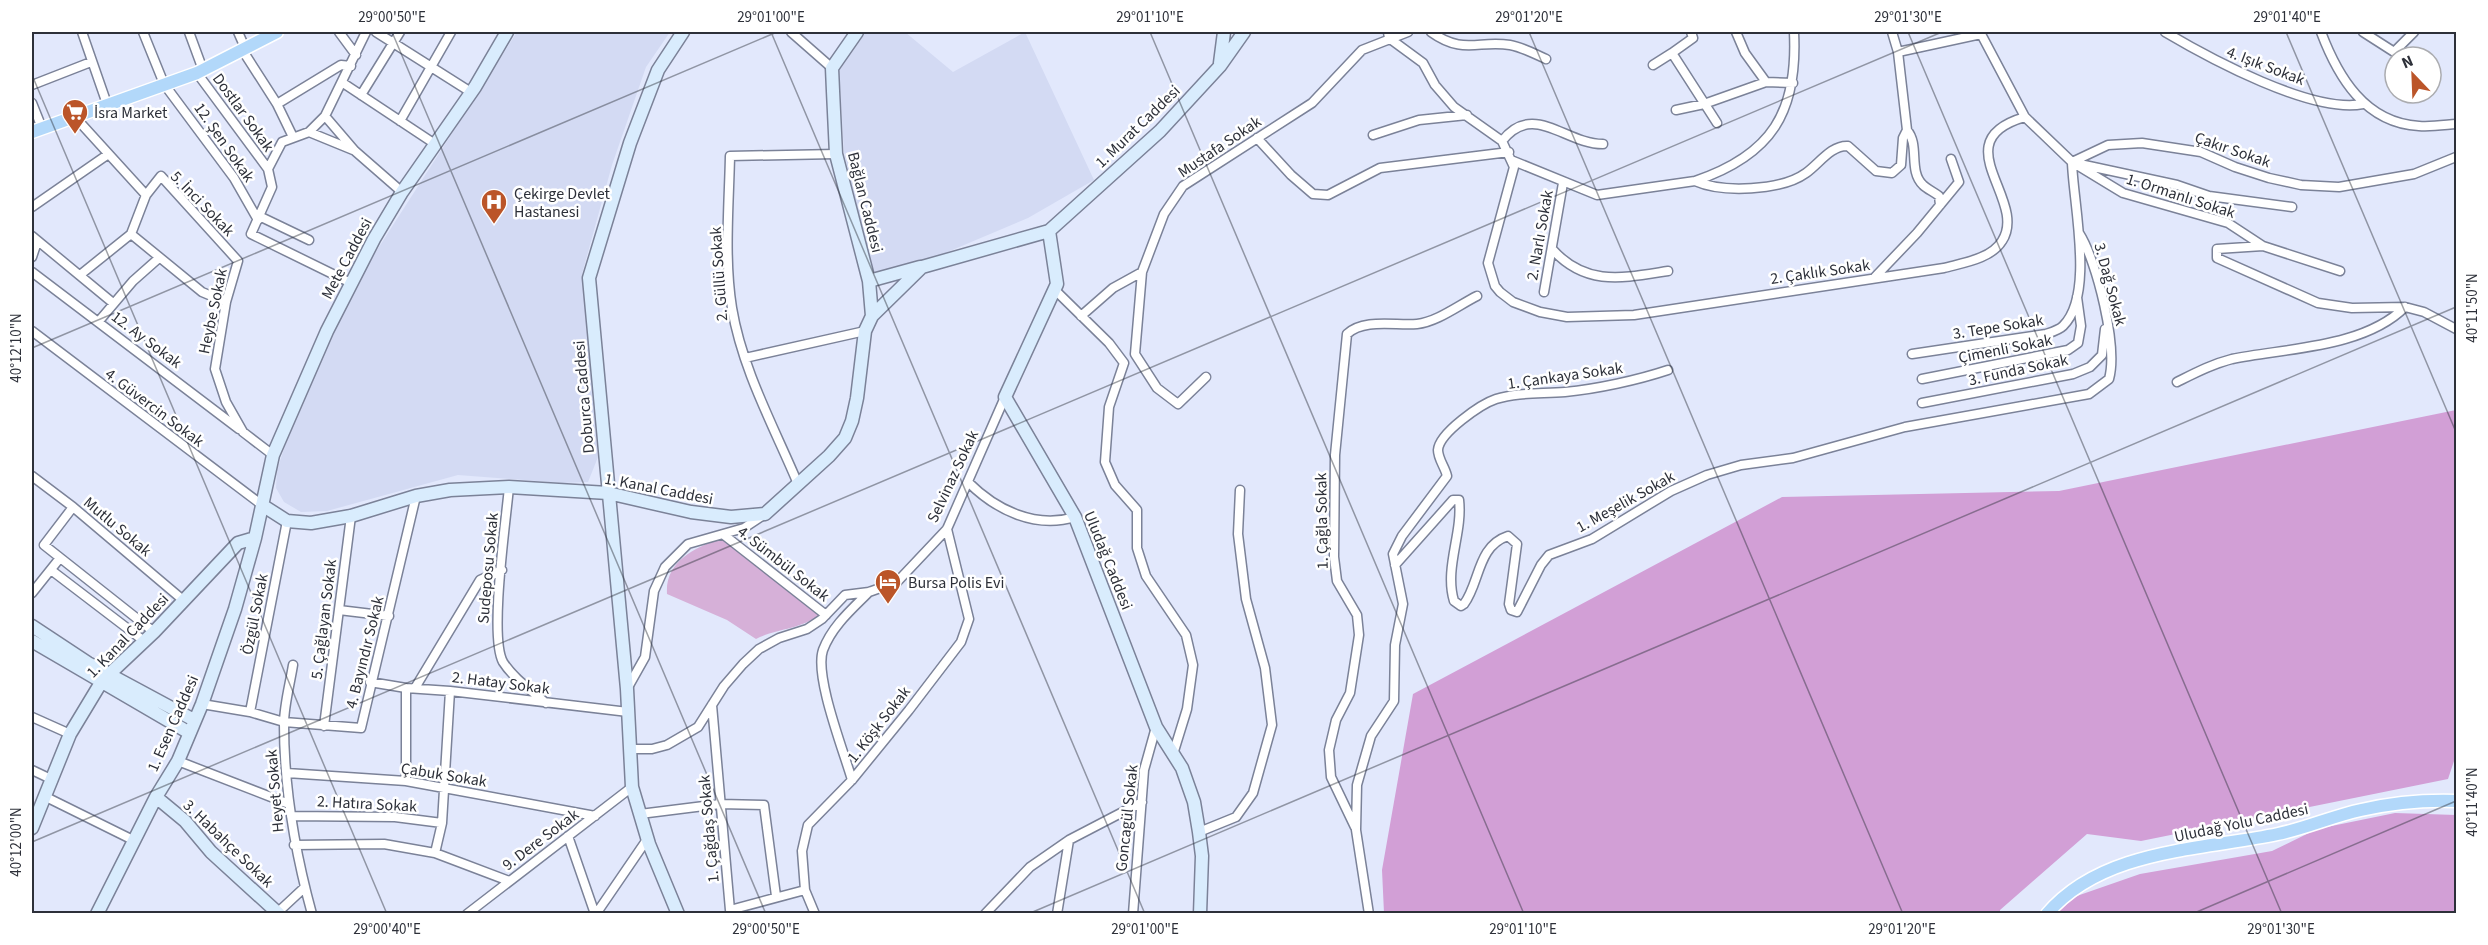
<svg xmlns="http://www.w3.org/2000/svg" width="2488" height="945" font-family="'Source Sans 3',sans-serif">
<style>
.built{fill:#d3daf3}
.green{fill:#d6b0d8}
.forest{fill:#d29fd6}
.lines{fill:none;stroke-linecap:round;stroke-linejoin:round}
.street-casing{stroke:#7b8298;stroke-width:11}
.secondary-casing{stroke:#7b8298;stroke-width:15}
.primary-casing{stroke:#fff;stroke-width:15}
.street{stroke:#fff;stroke-width:8}
.secondary{stroke:#d9ecfd;stroke-width:12}
.primary{stroke:#b2d8fa;stroke-width:12}
.ticks{fill:none;stroke:#2d3039;stroke-width:1.5;stroke-opacity:0.45}
.labels{text-anchor:middle;stroke-width:5;stroke-linejoin:round;paint-order:stroke}
.street-label{font-size:16px;fill:#2d3039;stroke:#fff}
.poi-label{font-size:16px;fill:#2d3039;stroke:#fff;text-anchor:start}
.neatline{fill:none;stroke:#2d3039;stroke-width:2}
.ticks-label{font-size:15px;text-anchor:middle;fill:#2d3039}
</style>
<rect width="100%" height="100%" fill="#e2e8fc"/>
<path class="built" d="M517,32H670L646,67L612,165L582,274L598,457L588,482L562,483L458,475L327,511L301,512L284,502L276,488L277,470L301,398L352,289Z
M866,32H905L953,72L1025,32L1094,180L1028,218L938,256L872,274L844,152L839,71Z"/>
<path class="green" d="M720,538L819,615C799,630 778,628 756,639L727,620L667,594C665,561 694,549 720,538Z"/>
<path class="forest" d="M2456,410V755L2448,779L2141,841L2087,834L2000,910V913H1384L1382,870L1413,694L1782,497L2059,491Z
M2395,813L2456,815V913L2054,914L2071,898L2140,874L2272,851L2317,829Z"/>
<g class="lines">
<g class="street-casing">
<path id="street" d="M82,32L107,104
M143,32L164,84L234,178L258,220
M189,32L203,70
M238,32L246,50
M339,32L356,55
M376,32L466,89
M791,32L832,68
M1388,32L1389,38L1423,63L1435,85L1454,107L1502,141L1514,167L1488,263L1495,286L1500,292L1513,302L1540,312L1567,317L1634,315L1944,268C1962,263 1991,259 2002,241C2029,200 1942,141 2025,117
M1431,32C1463,55 1478,40 1510,45C1522,47 1535,54 1546,59
M1691,32L1693,38L1672,53L1717,123
M1736,32L1745,53L1766,82L1793,83
M1892,32L1898,52L1907,130
M1980,32L2025,117L2072,162L2123,193L2228,223L2263,246L2217,249V258L2318,303L2352,308L2405,307L2424,312L2456,329
M2165,32C2209,58 2312,114 2363,104
M2321,32C2338,77 2365,123 2419,126C2431,127 2444,125 2456,124
M2363,32L2402,57
M243,51L277,104L293,137
M1898,52L1981,34
M2394,52L2414,32
M1653,65L1672,53
M197,73L268,169
M343,83L435,144
M32,85L91,62
M361,95L400,32
M32,103L42,128
M277,104L341,65L351,66
M1676,110L1704,104L1766,82
M325,116L355,151L402,192
M75,117L146,195
M400,121L451,32
M309,132L353,150
M1373,135L1419,120L1467,115
M1257,138L1291,175L1313,194L1328,195L1380,168L1509,152
M1502,141C1533,101 1565,144 1603,144
M1511,160L1597,195L1695,181C1722,193 1781,191 1806,173C1819,164 1831,145 1848,146L1876,171L1892,173L1901,165L1903,138L1907,130C1920,145 1908,171 1923,185C1927,189 1934,192 1939,196L1940,205
M2072,162L2108,145L2142,143L2201,152L2235,167L2269,178L2301,185L2339,187L2414,174L2456,157
M2075,163L2177,185L2209,196L2292,207
M1695,181C1772,155 1798,112 1794,32
M32,207L107,155
M259,216L309,240
M131,234L202,292L226,302
M32,236L113,303
M2263,246L2340,271
M1552,249C1586,287 1623,278 1668,271
M32,257L37,242
M32,272L239,429
M1142,272L1135,354L1157,388L1178,404L1206,377
M80,275L131,234L146,195L161,176L238,261L226,302L215,369L226,402L243,432L273,455
M1875,277L1917,233L1959,182L1951,159
M351,283L251,234L272,187L268,169L282,142L309,132L325,116L366,32
M1055,290L1109,343L1124,363L1109,407L1105,462L1115,485L1137,510V548L1146,576L1186,635L1193,665L1187,709L1174,751
M1544,292L1563,183
M1081,316L1113,288L1142,272L1164,214L1183,186L1312,103L1362,50L1408,32
M99,321L133,281L159,258
M32,331L262,505
M1912,354L2046,334C2052,332 2059,330 2063,326C2095,295 2073,203 2072,162
M745,358L865,331
M1922,379L2068,350L2078,343L2081,326L2077,297
M2177,382C2195,373 2212,364 2232,359C2286,348 2364,348 2405,307
M1922,403L2073,374L2090,367L2102,355L2105,329
M32,476L73,507L183,600
M968,482C996,510 1035,529 1075,517
M798,484C774,427 742,369 732,308C724,258 729,205 730,156L836,154
M509,487C506,521 489,637 503,662C513,678 532,691 546,703
M73,507L44,545L154,632
M724,535L826,615
M1395,565L1453,500H1459C1463,533 1444,568 1454,601L1461,606L1464,604C1480,583 1477,546 1508,536L1517,544L1509,604L1511,610L1517,612L1541,565L1549,555L1592,539L1671,491L1707,475L1741,465L1793,458L1905,427L2089,394L2109,379C2118,347 2097,261 2079,233
M51,570L144,641
M32,593L60,558
M339,610L389,616
M293,665C290,684 284,705 284,724C284,788 295,852 312,914
M370,682L406,688L450,691L628,712
M406,688V781
M415,688L480,580L502,570
M627,689L645,657L654,591L665,567L688,544L744,528L762,516
M202,704L250,712L284,722L361,728L416,496
M712,705L730,910L805,890
M250,712L287,521
M32,717L70,734
M324,726L351,516
M630,749H652L667,745L698,727L724,686L743,664L759,649L779,638L807,629L822,619L845,595L869,592L897,582L947,529L1005,397
M178,761L289,804
M32,770L53,780
M287,773L406,781L595,816
M852,780C844,752 814,676 823,650C832,626 852,609 869,592
M46,797L135,841
M640,814L720,804L764,805L776,896
M291,816L395,817L442,823
M1355,827L1331,777L1329,750L1336,720L1350,693L1359,635L1357,615L1337,581L1334,557L1335,455L1347,334C1364,318 1396,326 1417,324C1437,322 1459,305 1477,296
M1199,832L1236,817L1253,793L1272,725L1265,668L1246,599L1238,534L1240,490
M568,836L595,914
M294,845L384,844L435,853L509,881
M435,853L442,823L450,691
M276,914L305,887
M467,914L632,787
M596,914L648,838
M815,914L805,890L802,851L808,825L852,780L909,710L961,642L969,619L947,529
M985,914L1030,867L1069,840
M1057,914L1069,840L1142,802
M1133,914L1144,770L1156,727
M1369,914L1356,830L1357,785L1371,736L1394,701L1395,645L1403,604L1393,554L1402,536L1447,476C1445,467 1438,459 1438,450C1439,433 1481,404 1496,399C1518,392 1542,394 1565,392C1597,389 1638,380 1668,370"/>
</g>
<g class="secondary-casing">
<path id="secondary" d="M857,32L832,68L833,91L836,154L869,281L872,316
M1220,63L1224,32
M1049,231L1057,284L1005,397L1075,517L1156,727L1182,768L1194,802L1199,832L1202,856L1200,914
M869,281L920,267
M262,505L287,521L311,523L351,516L416,496L450,490L509,487L608,493L691,512L731,517L765,514L829,456L845,438L852,421L857,398L865,331L872,316L922,267L1049,231L1160,131L1220,66L1244,32
M32,626L88,663L194,720
M32,641L188,732
M156,797L185,821L211,852L279,914
M32,828L70,734L102,681L154,632L238,543L255,538L273,455L327,331L374,239L402,192L475,87L507,32
M97,914L156,797L178,761L202,704L235,609L255,538
M678,914L649,844L632,787L627,689L589,278L630,143L658,70L683,32"/>
</g>
<g class="primary-casing">
<path id="primary" d="M32,132L197,73L277,32
M2047,914C2102,849 2202,850 2278,834C2307,828 2333,816 2361,810C2392,803 2426,800 2456,801"/>
</g>
<use href="#street" class="street"/>
<use href="#secondary" class="secondary"/>
<use href="#primary" class="primary"/>
</g>
<path class="ticks" d="M392,32L766,914M771,32L1145,914M1150,32L1524,914M1529,32L1903,914M1908,32L2282,914M2286,32L2456,432M32,75L387,914M32,348L777,32M32,842L1942,32M1028,914L2456,307M2192,914L2456,801"/>
<defs>
<g id="supermarket-pin" transform="scale(1.35)"><path d="M0 17L-7.5 6A9.5 9.5 0 1 1 7.5 6Z" fill="#bb5529" stroke="#fff"/><path d="M-6-5.5h2.5l.6 2H6L4.5 2H-2.5L-4.4-4H-6ZM-1.5 3.2a1.3 1.3 0 1 0 .1 0ZM3 3.2a1.3 1.3 0 1 0 .1 0Z" fill="#fff"/></g>
<g id="hospital-pin" transform="scale(1.35)"><path d="M0 17L-7.5 6A9.5 9.5 0 1 1 7.5 6Z" fill="#bb5529" stroke="#fff"/><path d="M-5-5h3v3.5h4V-5h3V5h-3V1.5h-4V5h-3Z" fill="#fff"/></g>
<g id="hotel-pin" transform="scale(1.35)"><path d="M0 17L-7.5 6A9.5 9.5 0 1 1 7.5 6Z" fill="#bb5529" stroke="#fff"/><path d="M-6-4.5h1.5V1H6V5H4.5V3h-9V5H-6ZM-4 0a1.8 1.8 0 1 1 3.6 0ZM.5 0V-2.5h3Q6-2.5 6 0Z" fill="#fff"/></g>
</defs>
<g fill-rule="evenodd">
<use href="#supermarket-pin" x="75" y="112"/>
<use href="#hospital-pin" x="494" y="202"/>
<use href="#hotel-pin" x="888" y="582"/>
</g>
<g class="labels">
<g class="street-label">
<text transform="translate(2266 65) rotate(21)" y="6">4. Işık Sokak</text>
<text transform="translate(244 112) rotate(54)" y="6">Dostlar Sokak</text>
<text transform="translate(1137 126) rotate(-44)" y="6">1. Murat Caddesi</text>
<text transform="translate(225 142) rotate(55)" y="6">12. Şen Sokak</text>
<text transform="translate(1219 146) rotate(-34)" y="6">Mustafa Sokak</text>
<text transform="translate(2233 149) rotate(19)" y="6">Çakır Sokak</text>
<text transform="translate(2181 195) rotate(18)" y="6">1. Ormanlı Sokak</text>
<text transform="translate(866 202) rotate(76)" y="6">Bağlan Caddesi</text>
<text transform="translate(203 203) rotate(46)" y="6">5. İnci Sokak</text>
<text transform="translate(1539 235) rotate(-80)" y="6">2. Narlı Sokak</text>
<text transform="translate(346 258) rotate(-62)" y="6">Mete Caddesi</text>
<text transform="translate(1820 271) rotate(-8)" y="6">2. Çaklık Sokak</text>
<text transform="translate(718 274) rotate(-94)" y="6">2. Güllü Sokak</text>
<text transform="translate(2111 284) rotate(75)" y="6">3. Dağ Sokak</text>
<text transform="translate(212 311) rotate(-78)" y="6">Heybe Sokak</text>
<text transform="translate(1998 326) rotate(-9)" y="6">3. Tepe Sokak</text>
<text transform="translate(147 339) rotate(37)" y="6">12. Ay Sokak</text>
<text transform="translate(2005 348) rotate(-11)" y="6">Çimenli Sokak</text>
<text transform="translate(2018 369) rotate(-12)" y="6">3. Funda Sokak</text>
<text transform="translate(1565 375) rotate(-8)" y="6">1. Çankaya Sokak</text>
<text transform="translate(583 397) rotate(-95)" y="6">Doburca Caddesi</text>
<text transform="translate(155 407) rotate(37)" y="6">4. Güvercin Sokak</text>
<text transform="translate(952 476) rotate(-65)" y="6">Selvinaz Sokak</text>
<text transform="translate(659 488) rotate(11)" y="6">1. Kanal Caddesi</text>
<text transform="translate(1625 501) rotate(-29)" y="6">1. Meşelik Sokak</text>
<text transform="translate(1321 521) rotate(-91)" y="6">1. Çağla Sokak</text>
<text transform="translate(118 526) rotate(40)" y="6">Mutlu Sokak</text>
<text transform="translate(1109 560) rotate(68)" y="6">Uludağ Caddesi</text>
<text transform="translate(784 563) rotate(38)" y="6">4. Sümbül Sokak</text>
<text transform="translate(487 568) rotate(-85)" y="6">Sudeposu Sokak</text>
<text transform="translate(254 614) rotate(-79)" y="6">Özgül Sokak</text>
<text transform="translate(323 619) rotate(-83)" y="6">5. Çağlayan Sokak</text>
<text transform="translate(127 635) rotate(-46)" y="6">1. Kanal Caddesi</text>
<text transform="translate(364 652) rotate(-76)" y="6">4. Bayındır Sokak</text>
<text transform="translate(501 682) rotate(7)" y="6">2. Hatay Sokak</text>
<text transform="translate(172 723) rotate(-66)" y="6">1. Esen Caddesi</text>
<text transform="translate(878 724) rotate(-52)" y="6">1. Köşk Sokak</text>
<text transform="translate(444 774) rotate(9)" y="6">Çabuk Sokak</text>
<text transform="translate(274 791) rotate(-95)" y="6">Heyet Sokak</text>
<text transform="translate(367 803) rotate(3)" y="6">2. Hatıra Sokak</text>
<text transform="translate(1126 818) rotate(-84)" y="6">Goncagül Sokak</text>
<text transform="translate(2241 822) rotate(-12)" y="6">Uludağ Yolu Caddesi</text>
<text transform="translate(708 829) rotate(-95)" y="6">1. Çağdaş Sokak</text>
<text transform="translate(540 839) rotate(-37)" y="6">9. Dere Sokak</text>
<text transform="translate(229 843) rotate(44)" y="6">3. Habahçe Sokak</text>
</g>
<g class="poi-label">
<text x="94" y="118">İsra Market</text>
<text x="514" y="199">Çekirge Devlet<tspan x="514" dy="18">Hastanesi</tspan></text>
<text x="908" y="588">Bursa Polis Evi</text>
</g>
</g>
<rect width="2488" height="945" fill="none" stroke="#ffffff" stroke-width="66"/>
<g transform="translate(2413 75) rotate(337)"><circle r="28" fill="#ffffff" stroke="#abacb0" stroke-width="1.5"/>
<path d="M0-4.5L10 22L0 15L-10 22Z" fill="#bb5529"/>
<text y="-9" font-size="16" font-weight="bold" text-anchor="middle" fill="#2d3039">N</text>
</g>
<rect x="33" y="33" width="2422" height="879" class="neatline"/>
<g class="ticks-label">
<text x="392" y="22">29°00'50"E</text>
<text x="771" y="22">29°01'00"E</text>
<text x="1150" y="22">29°01'10"E</text>
<text x="1529" y="22">29°01'20"E</text>
<text x="1908" y="22">29°01'30"E</text>
<text x="2287" y="22">29°01'40"E</text>
<text transform="translate(2472 308) rotate(-90)" y="5">40°11'50"N</text>
<text transform="translate(16 348) rotate(-90)" y="5">40°12'10"N</text>
<text transform="translate(2472 802) rotate(-90)" y="5">40°11'40"N</text>
<text transform="translate(16 842) rotate(-90)" y="5">40°12'00"N</text>
<text x="387" y="934">29°00'40"E</text>
<text x="766" y="934">29°00'50"E</text>
<text x="1145" y="934">29°01'00"E</text>
<text x="1523" y="934">29°01'10"E</text>
<text x="1902" y="934">29°01'20"E</text>
<text x="2281" y="934">29°01'30"E</text>
</g>
</svg>
